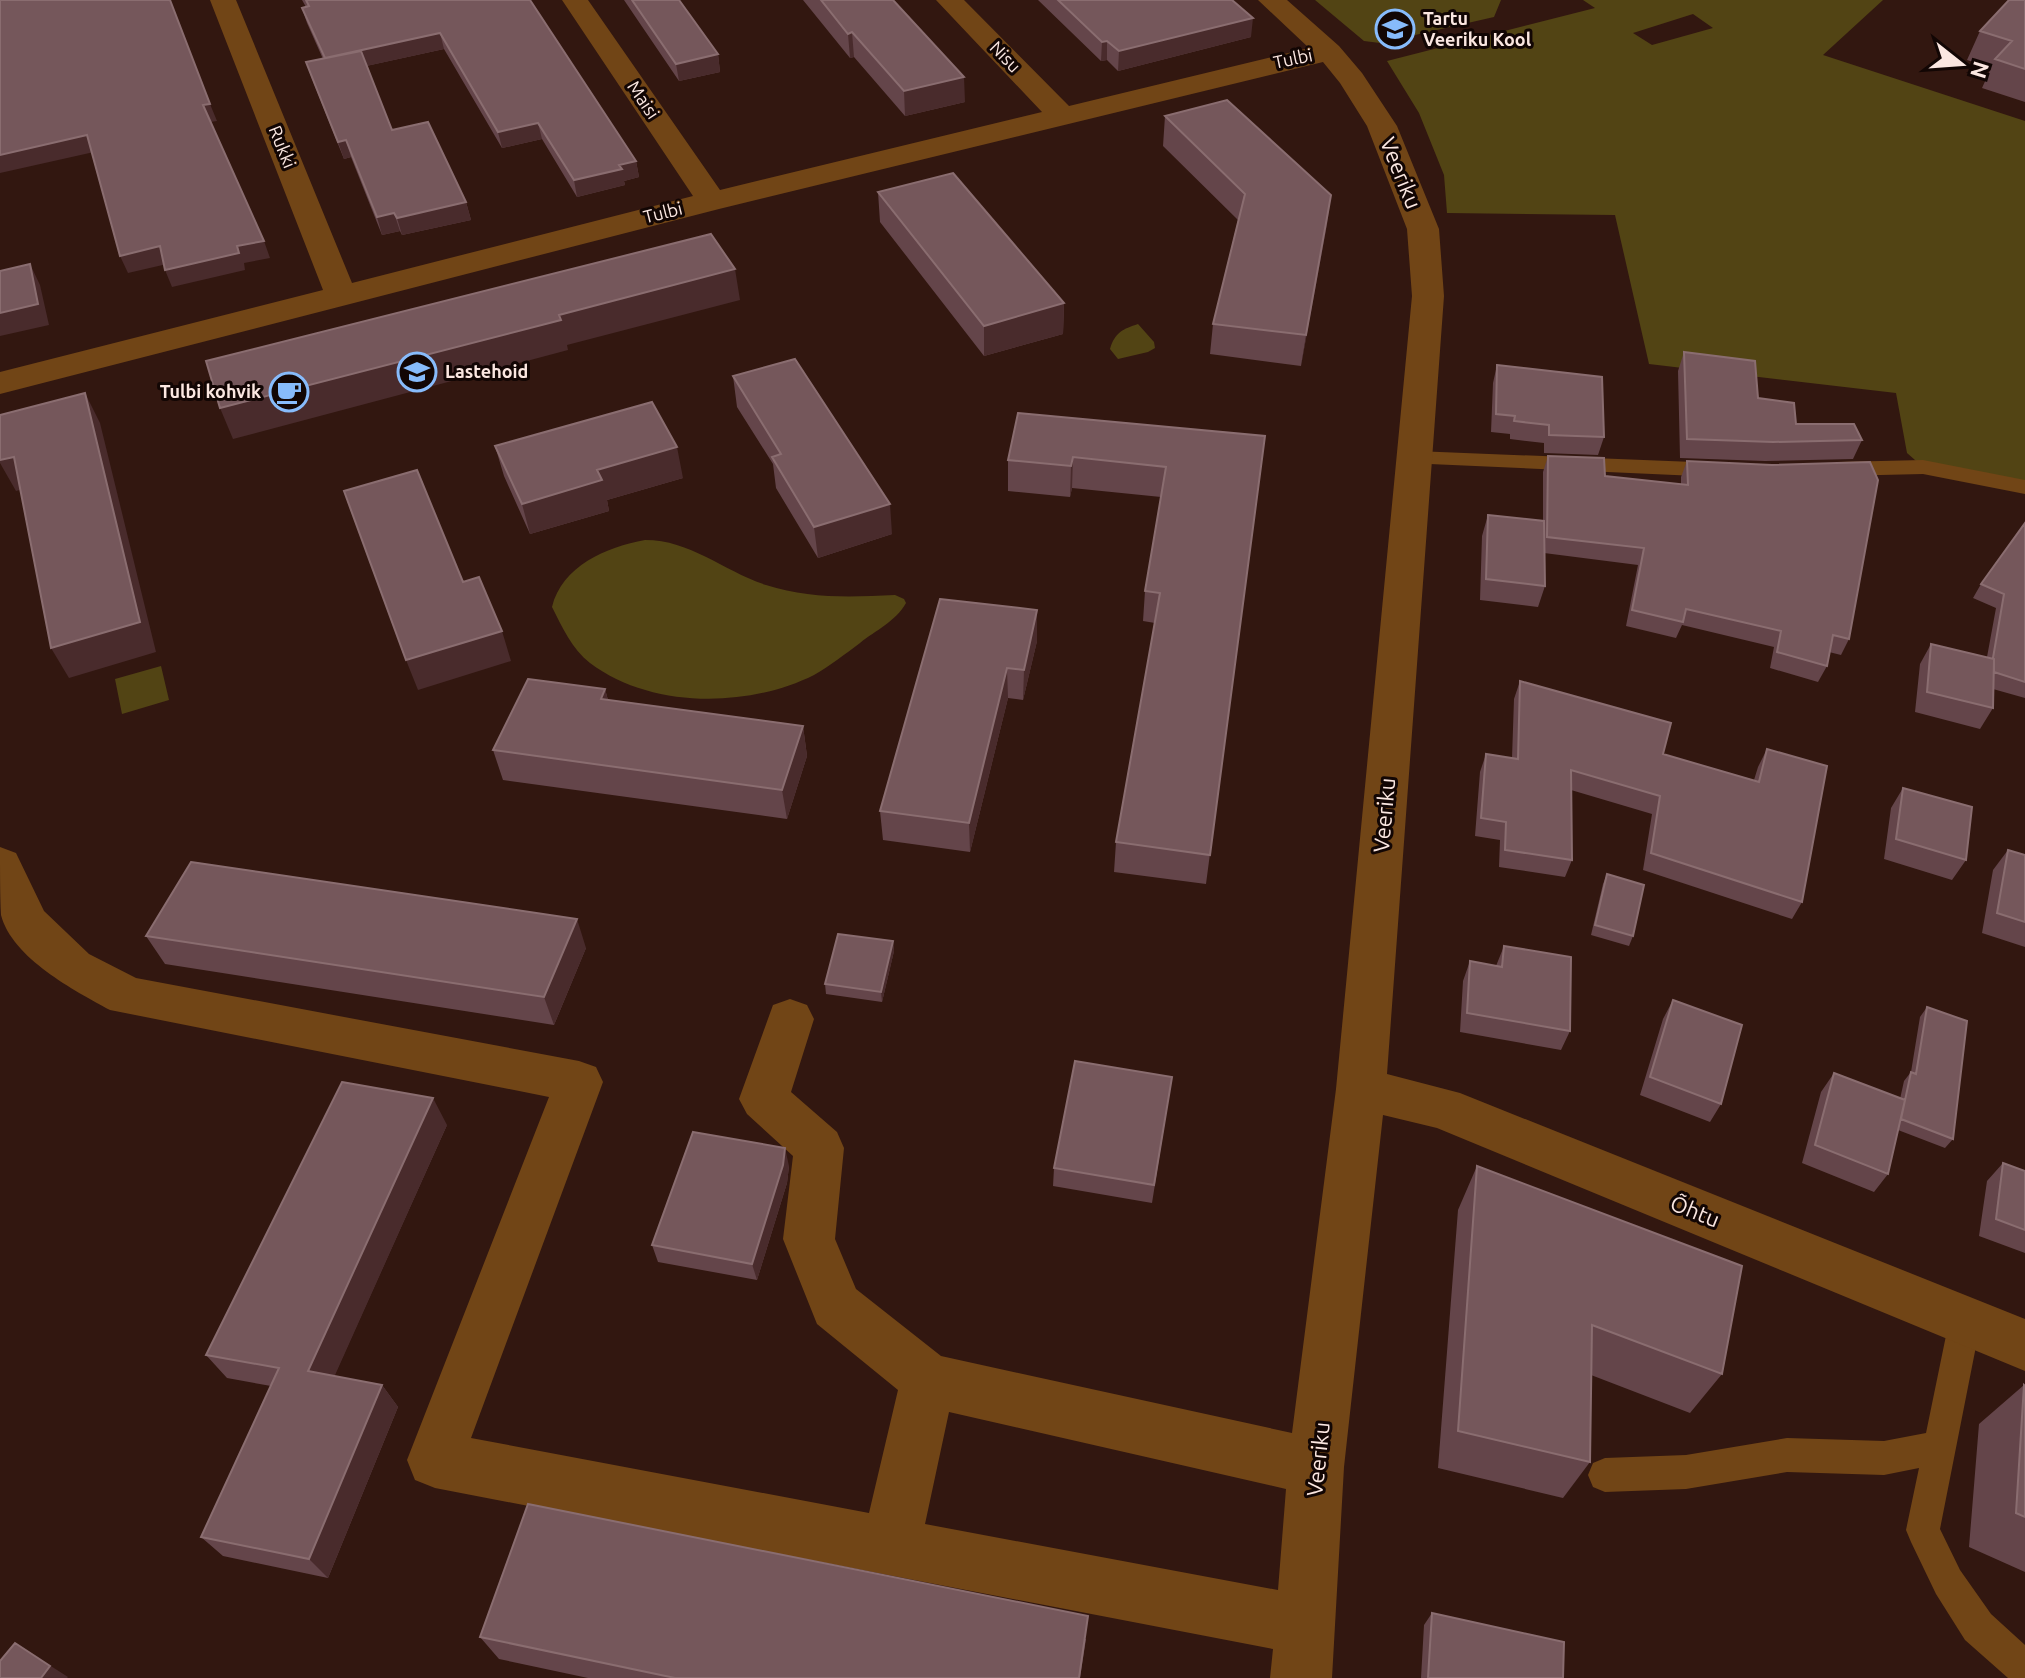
<svg xmlns="http://www.w3.org/2000/svg" width="2025" height="1678" font-family="Ubuntu,sans-serif">
<style>
.green{fill:#524414;fill-rule:evenodd}
.lines{fill:none;stroke-linecap:round;stroke-linejoin:round}
.service{fill:#714516;fill-rule:evenodd}
.minor{fill:#714516;fill-rule:evenodd}
.wall{fill:#64454a}
.shaded-wall{fill:#492b2c}
.building{fill:#75575b;stroke:#8a6d70;stroke-width:2}
.labels{text-anchor:middle;stroke-width:6;stroke-linejoin:round;paint-order:stroke}
.far-poi-label{font-size:18px;font-weight:bold;fill:#fbe7e1;stroke:#120604;text-anchor:start}
.far-street-label{font-size:18px;fill:#fbe7e1;stroke:#120604}
.street-label{font-size:22px;fill:#fbe7e1;stroke:#120604}
</style>
<rect width="100%" height="100%" fill="#321710"/>
<path class="green" d="M1315,0H1501L1494,17L1380,43L1364,41Z
M1583,0H1883L1823,55L2025,121V487L1923,467L1907,453L1896,393L1649,364L1615,215L1447,213L1444,175L1419,113L1387,61L1595,8ZM1693,14L1713,28L1652,45L1633,33Z
M1138,324L1154,342L1155,348L1148,352L1118,359L1110,349C1115,332 1123,329 1138,324Z
M645,540C691,540 723,571 766,585C809,599 851,597 895,595L904,599L906,603C895,622 876,630 860,643C845,654 830,666 814,675C748,708 651,709 590,663C572,649 562,627 552,607C562,566 606,547 645,540Z
M161,666L169,700L122,714L115,679Z"/>
<g class="lines">
<path class="service" d="M1415,451L1719,463L1727,465L1730,470L1727,475L1719,477L1407,463L1404,458Z
M1923,460L2025,480V494L1923,474L1838,476L1830,474L1827,469L1830,464L1838,462Z
M1965,1306L1976,1310L1981,1321L1940,1529L1960,1570L1991,1614L2025,1645V1678H2008L1965,1640L1936,1594L1911,1542L1906,1530L1919,1468L1884,1475L1787,1472L1686,1489L1605,1492L1593,1487L1588,1475L1593,1463L1605,1458L1686,1455L1787,1438L1884,1441L1926,1433L1949,1321L1954,1310Z"/>
<path class="minor" d="M210,0H236L352,283L693,196L562,0H588L720,190L1042,112L936,0H964L1069,106L1309,48L1258,0H1287L1339,46L1362,73L1397,126L1439,229L1444,296L1387,1074L1460,1093L2025,1319V1371L1437,1128L1383,1115L1344,1467L1332,1678H1270L1273,1649L435,1488L415,1480L407,1460L549,1097L110,1010C75,991 12,958 1,915C0,896 0,868 0,847L16,853L44,911L89,954L136,978L579,1061L596,1067L603,1082L471,1438L869,1513L898,1390L817,1324L783,1239L793,1156L747,1114L739,1099L773,1005L790,999L807,1005L814,1019L791,1092L837,1132L844,1148L835,1239L856,1289L941,1356L1292,1433L1336,1089L1412,296L1407,229L1367,126L1340,83L1323,62L719,209L0,394V372L323,290ZM949,1412L1286,1489L1278,1590L925,1524Z"/>
</g>
<path class="wall" d="M302,0H530L636,161L639,177L624,181L625,185L577,197L542,139L502,148L444,49L366,66L392,130L466,202L471,220L402,235L400,231L382,235L351,157L344,159L312,79L306,62L323,59L307,23L302,8L306,7Z
M624,0H679L718,54L720,72L679,81Z
M803,0H893L965,102L905,116L854,57L850,58Z
M1038,0H1232L1251,37L1118,71L1107,60L1101,61Z
M2025,0V102L1982,88L1991,68L1967,60L1980,31Z
M1165,116L1331,195L1301,366L1210,354L1213,324L1238,220L1163,146Z
M878,192L1064,303L1063,334L984,356L880,222Z
M1684,352L1796,424L1862,440L1853,459L1765,461L1680,458L1678,371Z
M1497,365L1604,437L1598,455L1544,453V443L1510,439V434L1491,432L1493,383Z
M733,376L892,534L818,558L776,488L773,464L737,407Z
M1265,436L1206,884L1114,872L1116,842L1155,623L1143,621L1145,591L1161,497L1072,488L1070,497L1008,491V460Z
M495,446L683,478L607,500L609,511L530,534L504,476Z
M1548,456L1605,476L1681,484V477L1687,461L1849,639L1841,655L1829,652L1827,666L1818,682L1770,668L1774,647L1682,625L1676,638L1626,626L1638,565L1544,553L1545,586L1538,607L1480,600L1482,536L1488,515L1543,521V472Z
M2025,523V698L1993,689V708L1980,729L1915,712L1920,664L1931,644L1987,657L1996,608L1973,598L1981,584Z
M1037,610V641L1023,700L1008,698L970,852L883,840L880,811Z
M1520,681L1663,754L1754,780L1758,767L1767,749L1802,902L1792,919L1643,870L1652,814L1571,790L1572,860L1565,877L1499,867L1500,840L1475,836L1480,772L1486,754L1512,758L1514,699Z
M605,689L608,700L803,726L807,756L787,819L503,780L493,750Z
M1903,788L1966,860L1952,880L1884,859L1891,808Z
M2008,850L2025,855V947L1982,933L1993,870Z
M1607,874L1633,936L1629,946L1591,935L1603,884Z
M146,936L586,948L554,1025L165,964Z
M893,941L894,951L882,1002L826,994L825,984Z
M1504,946L1570,1031L1561,1050L1460,1032L1463,981L1470,961L1496,966Z
M1673,1000L1721,1104L1710,1122L1640,1095L1663,1019Z
M1927,1007L1953,1139L1945,1148L1898,1130L1888,1174L1874,1192L1802,1163L1821,1092L1834,1073L1900,1099L1904,1081L1911,1072L1920,1017Z
M1172,1077L1152,1203L1053,1186L1054,1168Z
M447,1125L334,1376L382,1385L398,1407L328,1578L223,1556L201,1537L271,1386L227,1378L206,1355Z
M2003,1163L2025,1171V1253L1979,1236L1987,1181Z
M789,1166L787,1183L757,1280L658,1262L652,1245Z
M1477,1166L1722,1374L1690,1413L1591,1375L1590,1462L1563,1498L1438,1468L1458,1210Z
M2024,1385L2025,1386V1572L1969,1547L1979,1424Z
M1432,1613L1563,1678H1421L1424,1625Z
M480,1637L1086,1639L1080,1678H588L499,1659Z"/>
<path class="shaded-wall" d="M1253,18L1251,37L1118,71L1119,51Z
M852,32L854,57L850,58L848,34Z
M440,33L444,49L330,74L325,58Z
M1107,41V60L1101,61L1102,42Z
M718,54L720,72L679,81L676,64Z
M964,77L965,102L905,116L904,91Z
M210,104L217,121L210,122L203,105Z
M538,123L542,139L502,148L498,132Z
M87,135L94,152L0,173V155Z
M346,140L351,157L344,159L338,142Z
M636,161L639,177L624,181L625,185L577,197L574,180L619,165Z
M1331,195L1327,225L1301,366L1306,335Z
M466,202L471,220L402,235L397,218Z
M394,213L400,231L382,235L377,217Z
M264,241L270,258L244,263L245,270L172,287L165,270L237,246Z
M160,246L167,264L128,273L120,256Z
M30,264L40,285L49,325L0,336V313Z
M735,269L740,300L567,345L568,350L233,439L220,408L559,315Z
M1064,303L1063,334L984,356V326Z
M85,393L100,423L156,652L69,678L51,648Z
M677,447L683,478L607,500L609,511L530,534L522,504L597,470Z
M14,457L31,487L16,491L0,463V460Z
M1073,457L1072,488L1070,497L1071,466Z
M890,504L892,534L818,558L814,527Z
M1037,610V641L1023,700L1024,670Z
M502,631L511,661L418,690L406,660Z
M1007,668L1008,698L970,852L969,823Z
M605,689L613,720L601,699Z
M803,726L807,756L787,819L782,790Z
M577,919L586,948L554,1025L544,997Z
M893,941L894,951L882,1002L881,992Z
M433,1098L447,1125L327,1393L308,1371Z
M785,1148L789,1166L787,1183L757,1280L752,1264Z
M382,1385L398,1407L328,1578L309,1559Z
M15,1643L32,1654L68,1677L67,1678H41Z"/>
<path class="building" d="M0,0H170L210,104L203,105L264,241L237,246L239,253L165,270L160,246L120,256L87,135L0,155Z
M306,0H530L636,161L619,165L622,169L574,180L538,123L498,132L440,33L325,58L302,8L309,6Z
M632,0H679L718,54L676,64Z
M821,0H893L964,77L904,91L852,32L848,34Z
M1058,0H1232L1253,18L1119,51L1107,41L1102,42Z
M2009,0H2025V69L1995,59L2012,41L1980,31Z
M361,51L392,130L428,122L466,202L397,218L394,213L377,217L346,140L338,142L306,62Z
M1227,100L1331,195L1306,335L1213,324L1245,194L1165,116Z
M953,173L1064,303L984,326L878,192Z
M711,234L735,269L559,315L561,320L220,408L206,361Z
M30,264L38,304L0,313V271Z
M1684,352L1755,361L1758,398L1794,403L1796,424H1854L1862,440L1773,442L1687,439Z
M795,359L890,504L814,527L772,457L781,454L733,376Z
M1497,365L1602,377L1604,437L1549,435V425L1514,421L1515,416L1496,414Z
M85,393L140,622L51,648L14,457L0,460V415Z
M652,402L677,447L597,470L602,480L522,504L495,446Z
M1018,413L1265,436L1210,855L1116,842L1160,593L1145,591L1166,467L1073,457L1071,466L1008,460Z
M1548,456L1604,458L1605,476L1688,485L1687,461L1772,465L1870,462L1878,480L1849,639L1833,635L1827,666L1777,652L1781,631L1686,609L1683,622L1632,610L1644,548L1547,537Z
M417,470L463,582L479,577L502,631L406,660L344,491Z
M1488,515L1544,521L1545,586L1486,579Z
M2025,523V682L1994,672V659L1993,658L2004,594L1981,584Z
M940,599L1037,610L1024,670L1007,668L969,823L880,811Z
M1931,644L1994,659L1993,708L1927,692Z
M528,679L605,689L601,699L803,726L782,790L493,750Z
M1520,681L1671,723L1663,754L1759,782L1767,749L1827,766L1802,902L1651,853L1660,796L1571,770L1572,860L1505,850L1506,822L1481,818L1486,754L1518,759Z
M1903,788L1972,807L1966,860L1896,839Z
M2008,850L2025,855V922L1997,913Z
M191,862L577,919L544,997L146,936Z
M1607,874L1644,885L1633,936L1595,925Z
M838,934L893,941L881,992L825,984Z
M1504,946L1571,957L1570,1031L1467,1013L1470,961L1502,967Z
M1673,1000L1742,1025L1721,1104L1650,1077Z
M1927,1007L1967,1021L1953,1139L1901,1119L1911,1072L1916,1074Z
M1075,1061L1172,1077L1154,1185L1054,1168Z
M1834,1073L1905,1100L1888,1174L1815,1145Z
M342,1082L433,1098L308,1371L382,1385L309,1559L201,1537L279,1368L206,1355Z
M693,1132L785,1148L783,1165L752,1264L652,1245Z
M2003,1163L2025,1171V1230L1996,1219Z
M1477,1166L1742,1266L1722,1374L1592,1325L1590,1462L1458,1431Z
M2024,1385L2025,1386V1517L2016,1513Z
M528,1504L1088,1616L1079,1678H675L480,1637Z
M1432,1613L1564,1642L1563,1678H1428Z
M15,1643L50,1666L41,1678H0V1661Z"/>
<defs>
<g id="school-ring" transform="scale(2)"><circle r="9.5" fill="#120604" stroke="#87bbfb" stroke-width="1.5"/><path d="M0-5L7-2L0 1L-7-2ZM-4 1L0 2.5L4 1V4Q0 6-4 4Z" fill="#87bbfb"/></g>
<g id="cafe-ring" transform="scale(2)"><circle r="9.5" fill="#120604" stroke="#87bbfb" stroke-width="1.5"/><path d="M-5.5-4.5H6V0H3Q3 3.5 0 3.5H-2.5Q-5.5 3.5-5.5 0ZM3-3.2v2h1.7v-2ZM-6 4.5H4V6H-6Z" fill="#87bbfb"/></g>
</defs>
<g fill-rule="evenodd">
<use href="#school-ring" x="1395" y="29"/>
<use href="#school-ring" x="417" y="372"/>
<use href="#cafe-ring" x="289" y="392"/>
</g>
<g class="labels">
<g class="far-poi-label">
<text x="1423" y="25">Tartu<tspan x="1423" dy="21">Veeriku Kool</tspan></text>
<text x="445" y="378">Lastehoid</text>
<text x="261" y="398" text-anchor="end">Tulbi kohvik</text>
</g>
<g class="far-street-label">
<text transform="translate(1005 57) rotate(46)" y="6">Nisu</text>
<text transform="translate(1293 59) rotate(-12)" y="6">Tulbi</text>
<text transform="translate(643 100) rotate(56)" y="6">Maisi</text>
<text transform="translate(282 147) rotate(68)" y="6">Rukki</text>
<text transform="translate(663 213) rotate(-14)" y="6">Tulbi</text>
</g>
<g class="street-label">
<text transform="translate(1401 173) rotate(68)" y="8">Veeriku</text>
<text transform="translate(1384 815) rotate(-85)" y="8">Veeriku</text>
<text transform="translate(1695 1211) rotate(22)" y="8">Õhtu</text>
<text transform="translate(1318 1459) rotate(-84)" y="8">Veeriku</text>
</g>
</g>
<g transform="translate(1961 64) rotate(107)" stroke="#120604" stroke-width="6" paint-order="stroke">
<path d="M0-6L14 30L0 20L-14 30Z" fill="#fbe7e1"/>
<text y="-12" font-size="22" font-weight="bold" text-anchor="middle" fill="#fbe7e1">N</text>
</g>
</svg>
